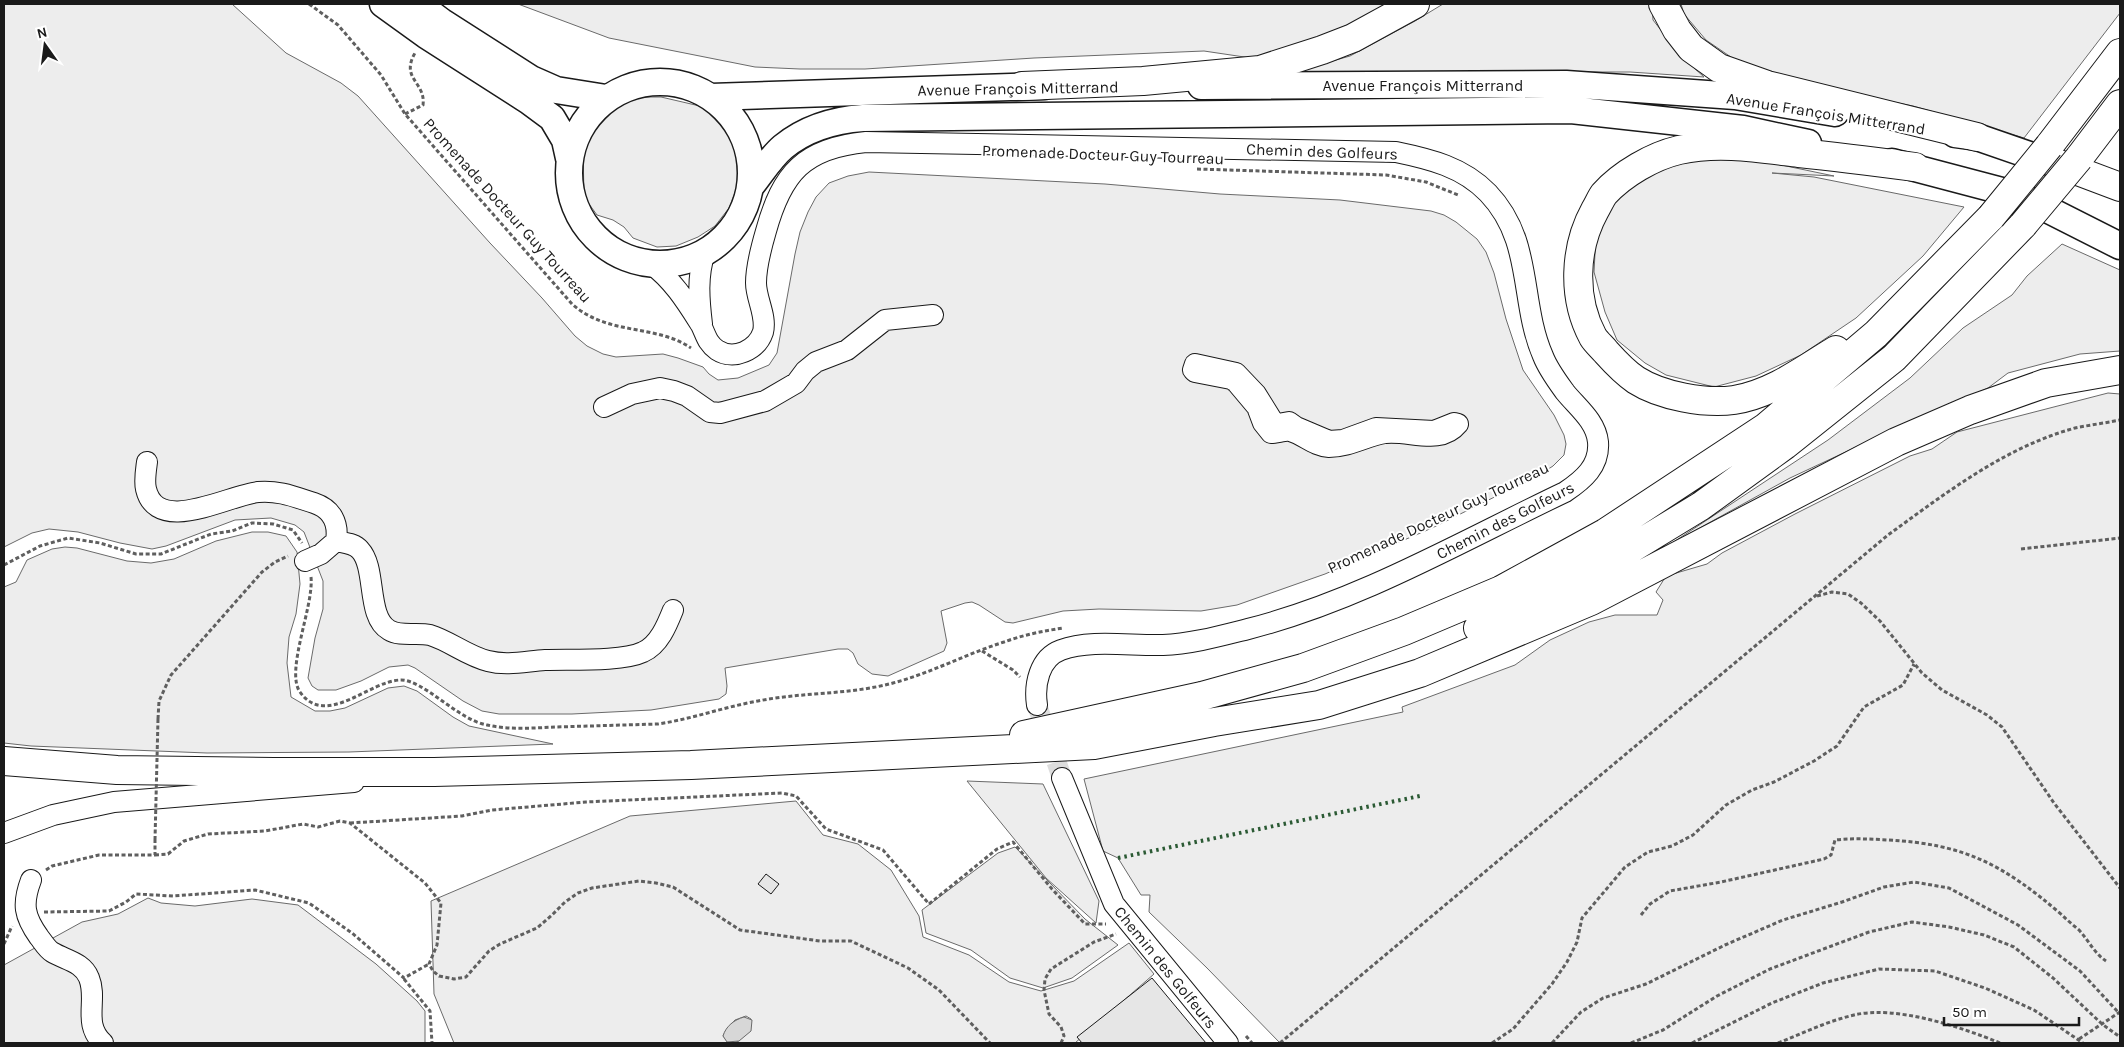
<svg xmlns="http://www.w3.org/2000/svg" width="2124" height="1047" font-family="Karla,sans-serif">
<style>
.built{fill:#ededed;stroke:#6a6a6a}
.water{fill:#d7d7d7;stroke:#6a6a6a}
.building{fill:#e6e6e6;stroke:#1a1a1a}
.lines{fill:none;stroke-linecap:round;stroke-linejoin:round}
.minor-tunnel{stroke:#ddd;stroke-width:20;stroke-dasharray:20 10;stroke-linecap:butt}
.minor-casing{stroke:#1a1a1a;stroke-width:22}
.major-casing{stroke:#1a1a1a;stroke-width:29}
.highway-casing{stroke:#1a1a1a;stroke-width:30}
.path{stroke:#5f5f5f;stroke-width:3;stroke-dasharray:4 2.5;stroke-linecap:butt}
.minor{stroke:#fff;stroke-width:20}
.major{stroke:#fff;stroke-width:26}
.highway{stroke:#fff;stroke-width:28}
.highway-bridge-casing{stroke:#1a1a1a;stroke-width:30;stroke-linecap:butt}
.path-bridge{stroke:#5f5f5f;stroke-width:3;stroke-dasharray:4 2.5;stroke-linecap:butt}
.highway-bridge{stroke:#fff;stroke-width:28}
.hedge{stroke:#2b5a34;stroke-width:4;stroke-dasharray:2.5 4;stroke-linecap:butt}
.labels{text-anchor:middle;stroke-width:4;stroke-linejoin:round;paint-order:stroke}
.street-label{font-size:16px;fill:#1a1a1a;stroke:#fff}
</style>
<rect width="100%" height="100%" fill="#fff"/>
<path class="built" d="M4,4H232L286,53L341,83L358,96L490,243L542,298L575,336L587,346L603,354L616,357L663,354L678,358L703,367L709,374L718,380L738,378L769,365L777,353L795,254L800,232L808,212L816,197L829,183L848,176L869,172L1105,184L1220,194L1340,200L1431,211L1444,215L1456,222L1477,239L1486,252L1494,273L1506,319L1523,370L1554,415L1564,435L1566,444L1564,455L1553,466L1539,475L1432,528L1325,574L1237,605L1201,611L1099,609L1063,611L1013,623L1005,622L979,605L972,602L965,603L941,611L947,643L944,651L888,676L872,674L858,664L853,653L848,649H838L725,668L727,686L726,694L719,699L651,710L572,714H499L482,711L463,701L415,668L408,665L389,667L361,681L336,690H318L312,686L308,678L315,638L323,609V581L304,532L295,525L271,518L235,520L166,546L152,549L120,543L78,532L49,529L32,533L4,547Z
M518,4H1393L1375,14L1300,44L1251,58L1204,51L1034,58L865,69H800L755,67L609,38Z
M1443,4H1652L1653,20L1682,57L1704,77L1630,72H1538L1272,78L1350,56L1415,21Z
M1681,4H2120V13L2024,138L1913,106L1813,86L1744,66L1706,40L1684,14Z
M635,97H661L704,107L719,117L735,145L739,165L737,187L729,208L715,226L698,237L676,246L657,247L633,238L624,227L613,220L597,215L584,197L583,149L589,136L601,120L615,108Z
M1719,157L1767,162L1834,176L1772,173L1814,177L1964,207L1923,256L1856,318L1801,355L1756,376L1714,387L1666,375L1645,363L1617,340L1605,312L1594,272L1596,235L1613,200L1642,177L1673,165Z
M2062,244L2120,270V351L2080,354L2008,373L1988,388L1899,427L1790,478L1669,545L1828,440L1910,378L1963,328L2012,295L2027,276Z
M2108,393L2120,394V1043H1280L1207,968L1149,912L1150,895H1141L1118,858L1103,851L1084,779L1403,712L1402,707L1515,665L1550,640L1589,622L1615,615H1657L1663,600L1656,592L1666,576L1707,564L1722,553L1795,514L1910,456L1932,449L1957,432Z
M252,532H268L286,536L297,552L300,584L296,614L289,637L287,663L291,697L315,711H330L345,708L388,688L404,686L417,691L453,717L469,726L553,744L349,752L207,753L31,746L4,743V587L16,582L27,560L52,549L65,547L77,548L127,561L151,563L174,559L216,541Z
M967,781L1043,784L1099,901L1096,923L1046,878Z
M796,801L823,835L858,844L891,870L919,916L923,937L969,955L1009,982L1041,991L1074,981L1129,943L1154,974L1075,1043H733L739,1041L751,1019L746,1016L735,1020L726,1030L723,1036L729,1043H454L434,994L431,901L630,816Z
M1015,847L1085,919L1118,945L1072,978L1043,988L1010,978L971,950L926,933L922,910L998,853Z
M148,898L161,903L195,906L252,899L298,905L376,964L417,1001L425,1011V1043H4V965L82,922L118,914Z"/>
<path class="water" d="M744,1017L752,1020L751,1031L739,1041L727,1042L723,1036C726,1026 734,1020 744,1017Z"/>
<path class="building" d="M766,874L779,884L771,894L758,884Z
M1152,978L1206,1043H1082L1077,1037Z"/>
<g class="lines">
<path class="minor-tunnel" d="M1037,705L1062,778"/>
<g class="minor-casing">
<path id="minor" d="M651,264C673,280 687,303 701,325C706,335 707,343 717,350C734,361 757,350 763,332C767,316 756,299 756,283C756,266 761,248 766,231C782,173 804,148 866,142L1396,152C1430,159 1463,167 1488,193C1534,241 1519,301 1543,356C1548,369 1557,381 1565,392C1577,407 1596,421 1598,442C1600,466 1583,480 1565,492C1462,541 1359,601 1248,629C1220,636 1191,644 1163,645C1131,646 1090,639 1061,650C1039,658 1034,685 1037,705
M702,324C699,299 697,276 705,252
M1195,364L1236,373L1256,394L1274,423L1278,424L1289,422L1296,427L1329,441L1343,440L1376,428L1434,431L1454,423L1458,424C1440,446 1410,430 1385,433C1366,436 1350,447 1329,447C1314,446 1304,435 1290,431C1285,430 1277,433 1271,433L1263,423L1257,407L1236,382L1231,379L1195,372L1193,370Z
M604,407L632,394L660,388L674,391L687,396L710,412L720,413L765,401L796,383L805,371L816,362L847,350L885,320L933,315
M147,462C146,470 144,481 146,489C157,536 229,495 258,492C278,490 295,497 314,503C332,509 339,523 336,541L321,554L305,561
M336,541C345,543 354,543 360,550C377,568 366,617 389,630C400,637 417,632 430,635C450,641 467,656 488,661C507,666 527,661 545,660C569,659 622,662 643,652C659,645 667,625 673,610
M1062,778L1114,904L1228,1043
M4,833L53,815L114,802L354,782
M31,880C22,904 24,916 39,937C43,942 47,949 52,952C65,960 83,962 89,978C98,1000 82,1024 103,1043"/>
</g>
<g class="major-casing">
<path id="major" d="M383,4L426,35L529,101L552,118L565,140L569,158
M418,4L442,22L531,79L556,90L606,98
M569 173a91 91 0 1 1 182 0a91 91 0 1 1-182 0Z
M1201,86L1566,84L1735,96L1835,113
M711,97L1044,86
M1955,134L1977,137L2058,165
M1892,162L2021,196L2120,246
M750,187C760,175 770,158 783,147C805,129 834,120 863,118L1571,110L1743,129L1808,143"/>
</g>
<g class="highway-casing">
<path id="highway" d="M1663,4L1677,30L1691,48L1719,68L1767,85L1977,137
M1022,86L1143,81L1260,70L1322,50L1353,38L1415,4
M2049,146L2120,53
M2079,158L2120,104
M2051,161L2120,187
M1836,350C1805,369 1772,394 1734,400C1705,404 1661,396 1636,380C1624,372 1615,362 1606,352C1602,347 1596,342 1593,337C1572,298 1574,248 1595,210C1598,205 1601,198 1604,194C1622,174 1653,156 1679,150C1718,141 1759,148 1799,153C1838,157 1877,162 1915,167
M1478,628L1512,613L1609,562L1701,506L1785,445L1894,358L2023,225
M1024,735L1202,696L1303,668L1404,631L1501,590L1605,533L1766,427L1876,334L1991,217
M4,761L117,770L274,772H434L691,765L1094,745L1214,722L1319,705L1420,673L1591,601L1896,442L1970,410L2046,383L2120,370"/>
</g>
<path class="path" d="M309,4L338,25L381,75L405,114L572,304C608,336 656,324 691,348
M405,114L423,105C426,82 400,79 415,53
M1197,169L1386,175L1426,182L1458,195
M2021,549L2120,538
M4,565L40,546L68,538L100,543L136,554H161L211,534L232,531L252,523L273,524L293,530L302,543
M311,577C314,606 285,671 300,692C326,729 370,680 401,680C424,680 458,720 487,725C509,730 533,728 555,727C590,726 624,725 658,724C692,719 724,707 758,701C802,692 849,695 893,683C931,673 966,654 1004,642C1023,635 1043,631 1063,628
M1817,596L1832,592L1848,594L1861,603L1880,621L1922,673L1942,690L1987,715L2002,727L2054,803L2120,888
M982,651L1013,670L1020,677
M158,719L159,701L171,675L262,572L275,562L288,556
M350,823L462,816L492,810L586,802L782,793L796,796L826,829L883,850L929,904L997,849L1013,842L1052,889L1085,924H1106
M155,855L168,854L184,841L208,834L265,831L303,824L318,827L340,821L350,823L425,883L441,903L437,945L429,964L433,971L439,976L454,979L466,977L489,951L500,944L537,928L552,915L565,902L578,893L592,888L639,881L656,883L673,887L740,930L820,941H851L908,968L939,990L990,1043
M46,870L52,866L99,855H155V840
M44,912L109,911L126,902L136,894L173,896L255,890L309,903L352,933L404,978L429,964
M1641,915L1650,904L1670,891L1721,882L1824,859L1831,855L1835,840C1853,838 1870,839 1888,840C1965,844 2004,865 2062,915C2067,920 2073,925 2079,930C2089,941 2094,953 2106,961
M4,944L12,926
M404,979L430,1011L432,1043
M1246,1036L1252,1043
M2079,1039L2120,1012
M1061,1043L1064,1036L1061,1027L1049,1014L1044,990L1045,979L1051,969L1094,942L1116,934
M1280,1043L1888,535C1946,493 2005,447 2075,428C2090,425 2105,423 2120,420
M1492,1043L1513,1029L1552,984L1567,962L1577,942L1582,918L1625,867L1648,852L1672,846L1693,835L1726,805L1752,790L1774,782L1814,761L1837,746L1864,707L1903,685L1914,664
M1552,1043L1581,1012L1603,998L1646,984L1725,945L1783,920L1842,902L1884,887L1914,882L1949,888L2018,925L2080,971L2119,1013
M1631,1043L1663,1030L1717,996L1770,969L1869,932L1912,922L1949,927L1984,935L2014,947L2053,978L2102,1024L2120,1037
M1692,1043L1772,1003L1823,983L1879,969L1935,971L1985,988L2034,1010L2083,1043
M1778,1043C1803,1033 1828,1021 1854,1015C1896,1005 1961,1027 2000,1043"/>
<use href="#minor" class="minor"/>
<use href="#major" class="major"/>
<use href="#highway" class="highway"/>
<g class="highway-bridge-casing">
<path id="highway-bridge" d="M1991,217L2049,146
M2023,225L2079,158"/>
</g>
<path class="path-bridge" d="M155,840L158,719"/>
<use href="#highway-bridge" class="highway-bridge"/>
<path class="hedge" d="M1118,858L1420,796"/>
</g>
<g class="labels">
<g class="street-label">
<text x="1423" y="91">Avenue François Mitterrand</text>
<text transform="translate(1018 88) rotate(-1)" y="6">Avenue François Mitterrand</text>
<text transform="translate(1826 113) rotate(9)" y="6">Avenue François Mitterrand</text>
<text transform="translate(1322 151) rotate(2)" y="6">Chemin des Golfeurs</text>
<text transform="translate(1103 154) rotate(2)" y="6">Promenade Docteur Guy Tourreau</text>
<text transform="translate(508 210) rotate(48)" y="6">Promenade Docteur Guy Tourreau</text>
<text transform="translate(1438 517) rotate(-25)" y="6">Promenade Docteur Guy Tourreau</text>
<text transform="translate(1505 520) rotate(-27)" y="6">Chemin des Golfeurs</text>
<text transform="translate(1166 967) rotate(51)" y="6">Chemin des Golfeurs</text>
</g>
</g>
<rect width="2124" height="1047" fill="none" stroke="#1a1a1a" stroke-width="10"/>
<g transform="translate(45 45) rotate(346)" stroke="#ffffff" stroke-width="4" paint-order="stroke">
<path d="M0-4L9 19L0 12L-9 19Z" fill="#1a1a1a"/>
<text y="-8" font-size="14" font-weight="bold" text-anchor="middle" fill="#1a1a1a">N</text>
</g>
<path d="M1944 1017v8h135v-8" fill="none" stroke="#1a1a1a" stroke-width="2.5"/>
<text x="1952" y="1017" font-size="15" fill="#1a1a1a" stroke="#ffffff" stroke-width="4" paint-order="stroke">50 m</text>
</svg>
